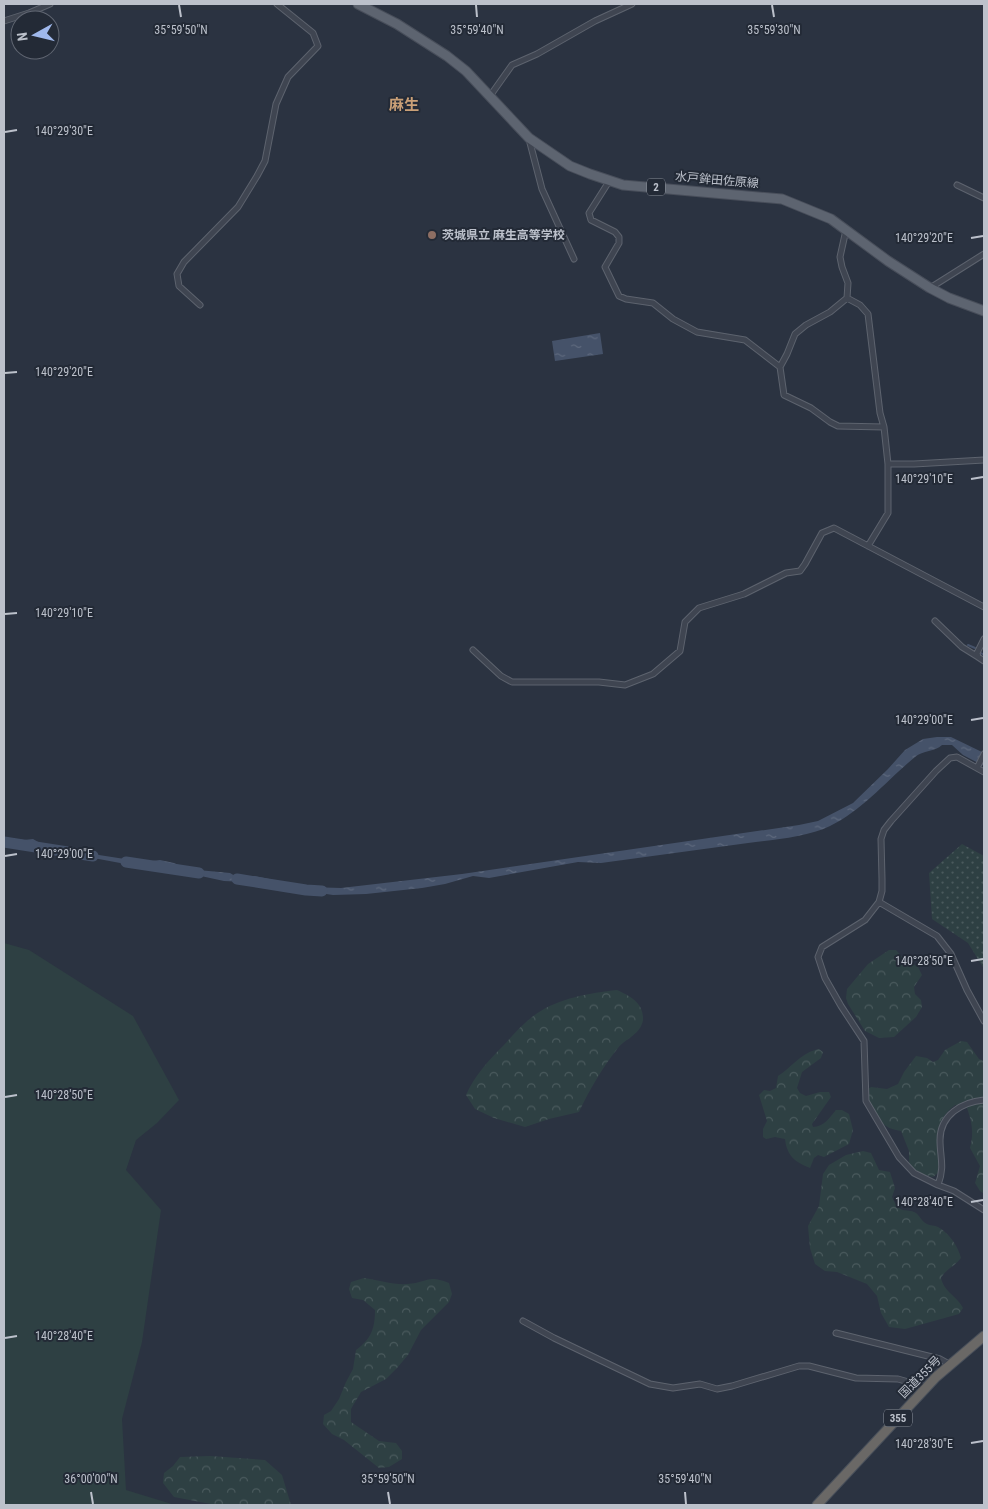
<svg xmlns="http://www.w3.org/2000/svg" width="988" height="1509" font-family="'Roboto Condensed','Noto Sans JP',sans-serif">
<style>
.grass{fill:#2e4043}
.forest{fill:url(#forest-crowns)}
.park{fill:url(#park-dots)}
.water{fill:url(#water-ripples)}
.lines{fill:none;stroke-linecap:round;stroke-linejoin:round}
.stream{stroke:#455269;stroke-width:2}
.river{stroke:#455269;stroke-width:11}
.minor-casing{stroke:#5d636e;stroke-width:7}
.primary-casing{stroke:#484e5a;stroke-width:11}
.trunk-casing{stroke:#49505b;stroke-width:11}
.minor{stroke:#3f4551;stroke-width:5}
.primary{stroke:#5d6470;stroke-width:9}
.trunk{stroke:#6a6866;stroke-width:9}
.ticks{fill:none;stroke:#bcc1cb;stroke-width:2}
.education-dot{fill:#8d6e63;stroke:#232a36;stroke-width:2}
.labels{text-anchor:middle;stroke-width:4;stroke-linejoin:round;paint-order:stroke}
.shield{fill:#232a36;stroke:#8e949e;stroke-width:1}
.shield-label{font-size:11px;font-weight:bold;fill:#bcc1cb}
.street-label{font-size:12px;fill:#bcc1cb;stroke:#232a36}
.poi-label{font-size:12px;font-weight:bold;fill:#bcc1cb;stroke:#232a36;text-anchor:start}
.quarter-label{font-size:15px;font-weight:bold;fill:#caa077;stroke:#232a36}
.ticks-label{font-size:12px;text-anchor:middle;fill:#bcc1cb;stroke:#232a36;stroke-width:4;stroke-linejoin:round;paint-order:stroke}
</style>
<defs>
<pattern id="forest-crowns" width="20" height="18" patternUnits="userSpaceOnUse" patternTransform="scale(1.25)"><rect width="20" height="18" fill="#2e4043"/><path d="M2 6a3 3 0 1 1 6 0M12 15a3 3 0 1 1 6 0" fill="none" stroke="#4a5a5d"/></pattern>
<pattern id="park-dots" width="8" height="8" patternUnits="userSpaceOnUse" patternTransform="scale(1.25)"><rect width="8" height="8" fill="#2e4043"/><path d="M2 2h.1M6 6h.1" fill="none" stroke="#4a5a5d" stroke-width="1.8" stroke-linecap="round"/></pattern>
<pattern id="water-ripples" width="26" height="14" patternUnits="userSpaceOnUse" patternTransform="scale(1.25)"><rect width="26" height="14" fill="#455269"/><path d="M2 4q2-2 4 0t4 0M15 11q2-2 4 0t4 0" fill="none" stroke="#5e697d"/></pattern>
</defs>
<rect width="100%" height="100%" fill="#2b3341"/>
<path class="grass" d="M4,943L29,950L133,1016L179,1100L157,1123L136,1140L126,1170L161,1210L142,1342L122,1419L126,1490L175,1505H4Z"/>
<path class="forest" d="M889,950H896L904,959L918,967L922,975L914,987L915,994L921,1000L922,1007L916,1017L894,1037L879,1038L865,1031L848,1004L846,998L847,989L868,964Z
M617,990C630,996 644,1003 643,1020C641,1034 625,1039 618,1048C602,1068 590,1089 579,1112L549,1119L525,1127L494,1118L475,1109L466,1095C475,1075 488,1061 503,1046C513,1035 523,1023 536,1014C559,998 590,993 617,990Z
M961,1041L967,1042L979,1059L984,1061V1194L980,1191L975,1183L980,1166L970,1148C974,1133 972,1122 967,1108L955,1105C928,1126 943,1146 938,1173L933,1177L918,1173L912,1168L909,1162V1151L901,1131C896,1130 890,1129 886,1126C876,1119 867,1102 867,1090L871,1087L887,1089L898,1084L904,1072L916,1056L927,1058L933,1062L938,1060L945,1050Z
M819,1049L823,1052L821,1058L802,1072L797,1088L800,1093L806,1096L820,1092H829L831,1097L812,1124L813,1127C824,1127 830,1117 836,1110H842L849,1114L853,1130L849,1144L824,1157L818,1155L814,1158L810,1168C795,1162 787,1156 785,1139L775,1137L766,1139L763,1137V1129L767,1121L759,1095L764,1090L770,1091L776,1088L778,1076C792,1067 802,1052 819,1049Z
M863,1151L871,1153L879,1170L890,1172L895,1188L892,1197C900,1216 905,1207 916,1213C920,1216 922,1222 927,1224C930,1226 935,1225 938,1227C949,1233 958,1246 961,1258C955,1266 946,1269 941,1278C944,1292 957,1296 963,1308L959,1314L905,1329L889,1327L881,1313L877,1296L867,1284L837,1272L825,1271L815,1264L810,1248L808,1226L819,1206L823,1174L829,1165L846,1155Z
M364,1278C378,1280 394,1285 407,1284C428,1283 426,1274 449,1283L452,1294L449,1302L421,1330L408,1355L397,1368L386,1379L361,1392L351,1409V1422L379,1441L396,1443L402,1451V1459L389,1467L379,1468L344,1440L332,1434L323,1424L324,1415L331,1411L339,1399L346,1382L353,1369L356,1350C371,1339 375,1329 375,1310L363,1300L352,1298L349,1289L351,1282Z
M210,1456L265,1460L282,1475L291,1505H216L174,1497L163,1483L164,1473L173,1466L180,1457Z"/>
<path class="park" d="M962,844L984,856V969L968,943L932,919L929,873Z"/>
<path class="water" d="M600,333L603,354L555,361L552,341Z
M937,737H951L984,753V766L963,755L952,745H942C935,752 923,750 915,757C887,780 863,810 830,826C808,837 772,840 748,843C699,850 650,856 601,863L578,862L489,878L473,876L445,884L422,888L366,894L333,895L313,892L267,881L246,882L224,881L187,873L178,867L168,864L131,865L88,857L60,849H34L4,843V838L24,840L33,839L45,846L66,848L86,853L144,862L160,860L174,863L187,869L230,873L235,876H255L307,887L341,888L462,874L799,825L818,821L853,803L888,769L905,750L923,739Z"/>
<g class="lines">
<path class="stream" d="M968,645L975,648
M981,653L984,655"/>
<path class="river" d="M4,842L93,856
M126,862L199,873
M237,879L306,890L322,891"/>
<g class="minor-casing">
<path id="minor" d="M4,21L29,13L50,4
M490,96L512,65L537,54L595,21L632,4
M529,139L542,189L574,259
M608,179V183L589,213L591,220L615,232L619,237V243L605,267L619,296L626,299L653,303L673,319L697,332L745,340L780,367L784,395L811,408L830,422L838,426L884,427
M957,185L984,198
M930,288L984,254
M847,298L860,305L868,314L880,413L884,427L888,464V513L868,546
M200,305L179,286L177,274L184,262L238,207L257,176L265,161L276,104L288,77L318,46L313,33L277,4
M780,367L787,354L795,334L806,325L830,312L847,298L848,283L842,267L840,257L846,230
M888,464H914L984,460
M935,621L962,647L978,657
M984,639L977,653L978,657L984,661
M473,650L501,676L512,682H599L625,685L653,674L680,651L685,622L699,608L744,594L786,573L800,571L805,564L822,533L834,528L984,607
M977,768L984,754
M984,772L957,757L950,758L936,771L891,821L884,830L881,839L882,879V891L879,902L865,920L822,947L818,957L825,978L841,1006L864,1041L866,1101L899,1157L914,1173L938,1185L954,1191L984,1210
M879,902L937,936L951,954L967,990L984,1021
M938,1185C945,1166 940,1158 940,1140C940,1115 962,1102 984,1100
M523,1321L554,1338L650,1384L673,1388L700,1384L717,1389L732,1386L799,1366H809L856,1378L898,1379L926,1387
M836,1333L940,1359L949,1364"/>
</g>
<g class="primary-casing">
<path id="primary" d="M358,4L397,24L447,56L466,71L529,138L570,166L590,174L623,185L782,199L831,219L888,261L930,288L949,298L984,311"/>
</g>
<g class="trunk-casing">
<path id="trunk" d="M817,1505L936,1377L984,1336"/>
</g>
<use href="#minor" class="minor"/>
<use href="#primary" class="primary"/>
<use href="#trunk" class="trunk"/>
</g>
<path class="ticks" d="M179,5L181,17M476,5L477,17M772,5L774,17M5,132L17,130M971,238L983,236M5,373L17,372M971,479L983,477M5,614L17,613M971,720L983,718M5,856L17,854M971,961L983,959M5,1097L17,1095M971,1202L983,1200M5,1338L17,1336M971,1443L983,1441M91,1492L93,1504M388,1492L390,1504M685,1492L686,1504"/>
<circle class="education-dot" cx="432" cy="235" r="5"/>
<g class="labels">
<g class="shield">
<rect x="647" y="178.5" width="18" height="17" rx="4"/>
<rect x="884" y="1409.5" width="28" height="17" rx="4"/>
</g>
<g class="shield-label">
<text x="656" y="191">2</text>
<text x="898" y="1422">355</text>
</g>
<g class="street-label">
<text transform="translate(717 180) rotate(5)" y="4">水戸鉾田佐原線</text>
<text transform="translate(920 1377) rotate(-45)" y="4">国道355号</text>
</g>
<g class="poi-label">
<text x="442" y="239">茨城県立 麻生高等学校</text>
</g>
<g class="quarter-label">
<text x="404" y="110">麻生</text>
</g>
</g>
<g class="ticks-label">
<text x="181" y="34">35°59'50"N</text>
<text x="477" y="34">35°59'40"N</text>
<text x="774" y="34">35°59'30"N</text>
<text x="64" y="135">140°29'30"E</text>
<text x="924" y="242">140°29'20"E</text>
<text x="64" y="376">140°29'20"E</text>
<text x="924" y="483">140°29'10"E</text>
<text x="64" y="617">140°29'10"E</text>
<text x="924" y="724">140°29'00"E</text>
<text x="64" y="858">140°29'00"E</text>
<text x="924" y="965">140°28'50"E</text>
<text x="64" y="1099">140°28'50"E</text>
<text x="924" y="1206">140°28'40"E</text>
<text x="64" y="1340">140°28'40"E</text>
<text x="924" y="1448">140°28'30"E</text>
<text x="91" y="1483">36°00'00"N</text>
<text x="388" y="1483">35°59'50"N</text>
<text x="685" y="1483">35°59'40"N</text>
</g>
<rect width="988" height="1509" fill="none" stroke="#bcc1cb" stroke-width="10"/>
<g transform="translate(35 35) rotate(262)"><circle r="24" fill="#232a36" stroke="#606672"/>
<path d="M0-4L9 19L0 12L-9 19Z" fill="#9fb8ec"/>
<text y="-8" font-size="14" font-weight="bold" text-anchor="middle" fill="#bcc1cb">N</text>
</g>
</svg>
